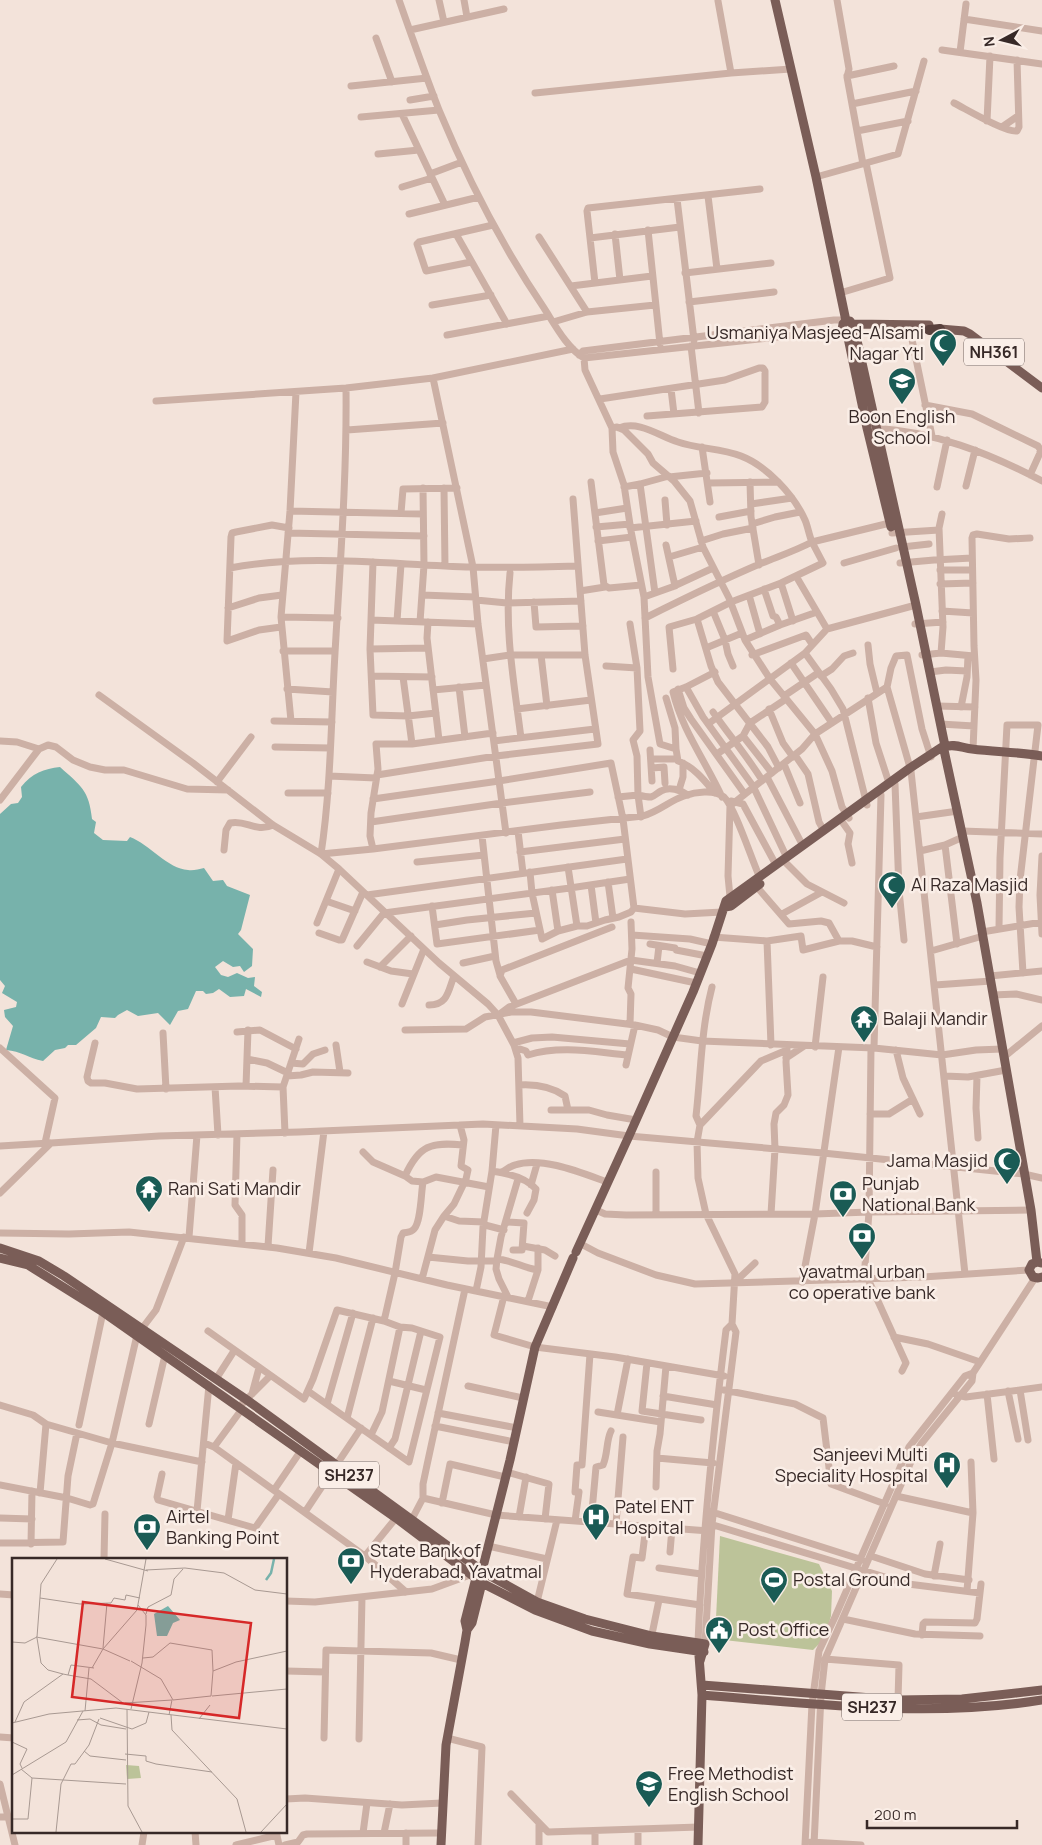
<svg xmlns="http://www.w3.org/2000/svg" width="1042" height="1845" font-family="Manrope,sans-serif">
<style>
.green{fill:#bcc399}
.water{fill:#77b2ab}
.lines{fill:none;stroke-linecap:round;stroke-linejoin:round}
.minor{stroke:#ccb0a5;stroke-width:7}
.major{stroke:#7a5d57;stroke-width:9}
.highway{stroke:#59413d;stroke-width:10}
.labels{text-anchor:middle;stroke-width:5;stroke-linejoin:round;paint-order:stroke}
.shield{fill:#faeee7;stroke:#726461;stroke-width:1}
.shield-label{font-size:16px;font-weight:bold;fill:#372927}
.poi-label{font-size:18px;fill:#372927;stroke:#faeee7;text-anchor:start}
.inset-river{fill:none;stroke:#77b2ab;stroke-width:2.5}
.inset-road{fill:none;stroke:#a89992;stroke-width:1}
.view{fill:#d62828;fill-opacity:0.15;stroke:#d62828;stroke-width:2.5}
.inset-edge{fill:none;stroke:#372927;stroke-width:2.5}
</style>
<rect width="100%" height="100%" fill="#f3e3da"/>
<path class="green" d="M720,1536L819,1564L832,1591L831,1616L824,1639L813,1650L715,1639Z"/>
<path class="water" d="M60,767C81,786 89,790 92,819L96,822L94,833L103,840L127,841L130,837C149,844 168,869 188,870C193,871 199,869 204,868L213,881L223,880L227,886L250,895L241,930L238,934L253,949L252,966L244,972L240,966L233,967L223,961L215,967L221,975L228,977L237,973L248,978L255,977L254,986L262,992L261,997L246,989L244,996L230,997L219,989L213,993L206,994L203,991H196L188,1009L178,1011L170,1025L158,1013L138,1016L127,1010L118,1015L115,1018L101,1017L96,1028L76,1045H68L65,1048L55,1050L43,1061C28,1058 21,1051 6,1050L13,1026L5,1017L4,1010L16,1007L17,1002L2,993L5,986L0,980V814L11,804L18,803L22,797L21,787C32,773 44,769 60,767Z"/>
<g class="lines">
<path class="minor" d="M399,0C412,37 425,74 439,110C468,180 502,246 544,308C555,325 567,348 584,358L842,330
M439,0L444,22
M464,0L467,17
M837,0L849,69L847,77L863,164
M718,1L731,73
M964,19L1042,31
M410,30L504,9
M376,38L392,82
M942,50L1042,64
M960,52L966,4
M847,76L894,66
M351,86L427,78
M535,93L731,73L791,69
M410,100L434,96
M954,103C966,109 1006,133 1017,131L1019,127L1017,60
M852,104L916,91
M402,114L445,205
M361,117L439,110
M987,121L990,56
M1002,127L1018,116
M857,131L908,121
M378,154L419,150
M430,174L462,162
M816,177L898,154L924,61
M402,187L432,178
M708,196L717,269
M677,199L694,340
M409,214L479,197
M648,230L660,344
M456,234L507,324
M615,234L620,280
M539,237L587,312
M590,238L680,227
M471,262L426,271L417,244L419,242L493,225
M685,273L771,263
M595,283L587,211L588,208L760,189
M571,286L652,276
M840,293L890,278L866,163
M689,302L774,292
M432,305L491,295
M553,322L587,312L655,305
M910,330L932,436
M447,335L549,316
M691,346L699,413
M579,355L583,351L834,320H840L844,322
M584,358L585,370L612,428L617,427L624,430L648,454L653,463L674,481L690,501L703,547L729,598L745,640L770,679L815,734L832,771L842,807L849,818
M433,378L473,567L478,624L506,833
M671,389L674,414
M600,399L725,380L759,368H763L765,371V402L762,407L647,416
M156,401L346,388L433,378L573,349
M925,405L972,414L1038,446L1040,449V453L1030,475
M612,428L613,452L624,485L631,531L644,597L648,677L660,744L676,749L678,761C693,766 705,781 715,793
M619,428C639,420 659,436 678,442C698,449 721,448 741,456C767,466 794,495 805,520C808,527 809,535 812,542C795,551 779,556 762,563C722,580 683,599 645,618
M873,428C933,431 989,453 1042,481
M347,430L443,423
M702,447L710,502
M669,477L707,473
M591,482L604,585L609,588L641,585
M750,482L751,517L759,565
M709,483L778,482
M640,484L655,593
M966,486L975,450
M624,487L640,484L669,476
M937,487L947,440
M444,488L445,566
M665,500L667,525
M751,504L792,498
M290,511L423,514
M401,513L403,489L457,488
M595,513L627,508
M719,517L751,511
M752,524L775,517L800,512
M596,527L630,524
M630,528L696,521
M288,533L424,536
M892,533L939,530
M598,541L632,537
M701,541L723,534L753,528
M666,545L675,586
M902,547L929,544
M669,557L703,547
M373,562L370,649L373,715L408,716L436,713
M844,563L896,548
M900,563L934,560L972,558
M230,568C310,553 392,565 472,567C507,568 543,567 578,566
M940,570H972
M510,573C504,629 514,682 521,738
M796,576L827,629
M781,583L793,621
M940,584L973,583
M764,589L773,616L776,617L780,625
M580,591L605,587
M422,595L475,597
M749,595L760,634
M644,597L672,587L713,568
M476,600L507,603L581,601
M534,602L536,627L583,626
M228,608L259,598L282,595
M713,611L725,640L728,654L733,666
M942,611L973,613
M281,617L338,618
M697,619L711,666L718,682L768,747L779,768
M371,620L478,624
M397,621L401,564
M420,622L424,565L423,488
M428,622L427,638L439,740
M915,624L943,622
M281,627L259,630L227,641L231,537L232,533L236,532L272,525L289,528
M745,640L780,625L817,612
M868,645L870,664L877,693
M706,648L742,633
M370,649L428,648
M283,651H335
M805,653L831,689L843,709L867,805
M941,653L943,627L939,528L942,514
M541,655L547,706
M752,655L806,635L812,644
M922,655L941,653L974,656
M483,659L510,655H585
M791,663L832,723
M606,666L637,668
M673,669L669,627L697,619L731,602L781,583L823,563L812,542L894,522
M715,672L686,687L673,692C682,730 706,762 722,797
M930,672L946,670L967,671
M372,676L432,677
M821,676L832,669L844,656L853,653
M403,677L412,744
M459,687L465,737
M686,687L703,717L753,786L787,858
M887,687L911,771L965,1274
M287,689L333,692
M678,689L684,708L691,719L744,793
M433,690L486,685
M99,695L193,763L273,825L321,854L339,869L439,963L488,1004L498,1015L514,1045L518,1058L520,1126
M784,696L818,673
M666,698L675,728L676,749
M868,698L876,743L889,783
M937,706L975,707
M961,707L967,677L968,656
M517,709L591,700
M769,709L783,743L793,757
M713,712C729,735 747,756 762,780
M274,721L332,722
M291,721L281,617L290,511L296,392
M708,724L805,653L827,629L916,605
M940,724L974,726
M743,736L772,773
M0,741L17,742L39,749
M494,741L595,729
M275,747L330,748
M973,749L976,680L974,646L972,538L973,535L977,534L1009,539L1030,538
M650,750L652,781
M717,754L743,736L750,723L786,699
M795,755L808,774L819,822L824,831
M651,759H677
M784,764L800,803
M652,768L664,767L665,783
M377,775L496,756L598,744L585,655L573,499
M329,776L376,778
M767,777L803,846
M217,782L251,737
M895,784L899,890L904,940
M679,790L683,777V763
M288,793H328
M618,797L638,795L637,756L633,740L640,731L637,668L630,624
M373,799L499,781L611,763L623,819L634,908L685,914L722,912
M0,800L39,749L48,745L56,747L73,760L90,767L105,770H124L187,789L228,790
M731,801L743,804L776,865
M641,817L638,795C642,796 647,797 651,797C655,796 657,793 661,791C669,786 681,790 688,795
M916,817L958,811
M371,822L502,803L590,792
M843,823L850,833L848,844L852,863
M518,831L523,873
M962,831L1042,834
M482,836L496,961L500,975
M945,845L957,944
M373,849L370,836L371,813L378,769L376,744H412L493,733
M224,850L226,830L230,823C246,819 255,833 273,825
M920,851L945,845L963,837
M520,852L625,839
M321,854L373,849L561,825L643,816C660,811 669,801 684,796C695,792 714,789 724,797C735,807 752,861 760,878
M321,854C331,787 331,720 335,653C340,565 347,476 346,388
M1042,856L1040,895L1042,934
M783,860L807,884L844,903
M417,862L484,855
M568,867L577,926
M530,872L532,893L542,939L558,931L577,926H587L605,920L619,917L631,912L634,908
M608,882L613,918
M591,885L596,923
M757,887L789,924L821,921L829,923L839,941H852L877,947
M552,890L558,931
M367,895L627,859
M730,897L728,876L730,806L802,749L815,734L887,687L891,668L896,656L907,655L922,729L931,757
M326,901L355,911
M432,906L437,944L540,930
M782,914L822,892
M317,923L339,869
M435,925L467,920L536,913
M999,928L1000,858L1007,725H1038L1020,880L1019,907L1023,973
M982,932L1042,922
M319,933L339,940H342L363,892
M632,935L690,939L712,944
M713,937L767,941L801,936L803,950L839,941
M767,941L771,1045
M650,944L675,948L676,950L707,956
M357,946L384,913L570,888L630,879
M931,951L983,936
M367,962L391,971L413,974
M463,963L495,956
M657,963L659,946
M380,967L411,936
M631,969L696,983
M990,976L1042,971
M935,985L991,981
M993,995L1016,994L1042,1000
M402,1004L424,949
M516,1004L500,976L502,970L612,927
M429,1005C448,1005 448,991 454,976
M501,1013L509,1007L631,960L675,966L700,973
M630,1024L631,994L628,988L632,949L631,922
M405,1030L466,1029L485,1017L511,1012H531L635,1025L658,1030L673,1037L702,1041L874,1048L942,1055L976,1050L1002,1049
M237,1032L260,1030L296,1049
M163,1033L166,1089
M95,1043L87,1077L88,1081L91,1083H105L137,1089L239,1086L283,1087
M513,1043L532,1038L552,1037L630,1044
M336,1045L340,1072
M815,1047L823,977
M0,1048L55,1098L45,1143
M874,1048L881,795
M896,1050L903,1078L920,1114
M516,1051L520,1049L526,1051L528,1055C561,1045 594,1052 628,1055
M1004,1057L1042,1026
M786,1058L804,1046
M247,1059L267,1063L288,1073
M291,1063L303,1064L313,1054L325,1050
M626,1065L635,1025
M287,1076L301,1075L313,1072L348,1073
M945,1076L968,1077L1006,1070
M977,1076L976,1108L978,1138
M519,1085C535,1084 552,1087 565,1096L568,1110
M246,1086L248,1030
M215,1087L218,1135
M551,1110H589L607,1115L636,1120
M870,1114H889L913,1099
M700,1125L696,1116C701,1072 701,1029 712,987
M285,1133L283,1087L299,1039
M237,1134L235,1205L242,1215V1243
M0,1146L50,1143
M363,1152L373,1162L405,1176C419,1145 431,1142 463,1145
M492,1171C506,1173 526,1178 536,1189L534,1200L527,1213
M502,1172C506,1170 510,1166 515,1165C542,1156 582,1173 607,1182
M656,1172V1214
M405,1176L412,1181L423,1182
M531,1185L537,1164
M0,1193L51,1143L159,1136L299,1132L483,1124L577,1129L629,1136L823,1153L1024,1174L1042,1178
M596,1210L605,1214L626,1215L815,1214L869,1212L1031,1210
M771,1214L775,1149L774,1124L776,1113L784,1105L788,1095L786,1062L787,1048
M444,1216L459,1221L484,1222L485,1225L504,1230
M506,1222L524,1223L522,1250H513
M0,1233L69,1234L129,1232L277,1248L336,1258L447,1285L553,1307
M189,1237L197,1135
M581,1244L598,1253L656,1275L695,1284L923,1277L1029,1270
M268,1246L273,1170
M523,1246L545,1250L555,1256
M309,1253L324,1131
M428,1257L468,1261H497
M497,1259C512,1260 523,1268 538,1270
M422,1279L435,1230L444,1216L454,1204L466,1179L468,1170L461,1166L464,1140L460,1125
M864,1279L869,1212L871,1048
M868,1279L906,1363L902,1371
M802,1282L815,1214L839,1047
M734,1283L755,1263
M476,1291L481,1267L483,1227L492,1171L496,1125
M504,1296L494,1335L535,1347L615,1357L724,1376
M508,1297L499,1279L496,1269L497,1259L501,1237L518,1179
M528,1301L538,1270V1248
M384,1321L395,1273L401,1237L403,1233C407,1232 411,1233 414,1229C421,1222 421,1193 423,1182L436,1177L489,1187
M208,1331L304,1399L313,1379L337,1310L384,1321L400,1327L412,1328L440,1337L409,1462L308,1391
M894,1337L928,1344L980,1362
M647,1363L642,1411L701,1420
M216,1379L234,1351
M389,1381L426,1390
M468,1386L523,1398
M724,1390L795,1404L823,1418L831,1484L885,1504
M1020,1390L1028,1440
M1008,1391L1018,1439
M252,1394L259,1368
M987,1394L994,1459
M957,1395L966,1397L1042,1387
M663,1396L717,1405
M327,1404L353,1313
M0,1405L33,1415L46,1424L112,1443L202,1462
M239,1407L270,1376
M598,1412L661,1422
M438,1413L517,1428
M617,1415L628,1359
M347,1418L373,1318
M149,1424L165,1355
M79,1425L103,1312
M435,1426L514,1442
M371,1435L382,1412L400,1327
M204,1443L214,1447L365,1556L406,1592
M214,1447L242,1409
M389,1448L395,1439L421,1331
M657,1458L713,1463
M507,1472L549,1484L545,1519
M162,1474L157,1497L158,1500L255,1528L279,1494
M0,1485L67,1498L90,1505L93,1504L112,1443L137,1335L156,1310L184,1237
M656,1487L657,1451L660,1434L666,1366
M274,1490L300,1452
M40,1493L46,1424
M896,1496L973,1513
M423,1498L496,1515L709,1531
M442,1503L450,1464L505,1477
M197,1511L209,1385
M709,1511L863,1560
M305,1512L361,1428
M519,1517L526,1477
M0,1518L32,1519
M412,1519L423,1498V1484L427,1465L465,1289
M228,1520L236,1463
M575,1521L579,1492H575L577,1465H582L590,1354
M591,1522L596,1467L603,1465C608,1454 606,1441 611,1431
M616,1524L623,1437
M710,1524L908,1584L980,1593
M646,1526L642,1558L633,1557L627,1594L700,1605
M0,1543L63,1542L68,1476L77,1433
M31,1544L32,1491
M488,1546L547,1559
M670,1552L672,1528
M365,1556L396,1518
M871,1556L925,1574L969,1580
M104,1559L105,1514
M659,1568L701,1574
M934,1576L940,1544
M967,1591L973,1513L971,1462
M0,1594L14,1595
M286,1601L315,1602L432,1589L470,1575
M537,1602L557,1520
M843,1619L915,1634L980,1636
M922,1635L923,1624L925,1622L975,1623L977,1619L981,1584
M651,1639L659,1600
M698,1643C702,1538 713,1434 726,1330L732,1324
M705,1644L712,1524L736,1332L732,1324L735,1274L706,1214L698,1178L697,1142L700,1125L761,1061L787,1050
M825,1659L899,1665L898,1700
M286,1671L325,1672
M0,1737L14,1738
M324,1738L326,1650L431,1653L461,1660
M447,1738L482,1747L478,1845
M359,1739L362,1597
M0,1784L15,1845
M511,1794L548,1832L699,1827
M286,1799L305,1798L402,1805L442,1803
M0,1817H14
M195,1831L196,1845
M276,1831L279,1845
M595,1831V1845
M363,1833L367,1803
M384,1833L390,1804
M406,1833V1845
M811,1842L861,1845
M142,1845L144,1832
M236,1845L277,1835
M285,1845L298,1842L303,1835L307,1834L441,1833
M539,1845V1825
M638,1845V1830
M805,1845L812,1704L819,1651L835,1617L909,1447L965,1376L973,1373L1035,1278
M814,1845L821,1695L825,1659L913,1457L921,1444L972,1381L973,1373"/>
<path class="major" d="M775,0L816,177L846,321
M853,324L929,325
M853,329L851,332H845L842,330L843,324L846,321H850L854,327L916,605L945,746
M940,329L964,331L970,334L1042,388
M847,333L867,428L891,527
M945,747C953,743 963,748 972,749C995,752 1019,752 1042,756
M944,750L977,903L1031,1210L1037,1262
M725,907L731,906L760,884
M0,1248L39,1261L64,1276L247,1400L485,1573L537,1602L585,1619L652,1636L705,1644L700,1661
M576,1252L629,1136L693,992L712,944L726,901L910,768L942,747
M0,1258L28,1265L103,1312L396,1518L482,1583L535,1610L592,1631L650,1644L704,1652
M1041,1263L1037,1262L1032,1264L1029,1270L1033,1277L1038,1278L1042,1277
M484,1563L510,1460L535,1347L573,1258
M467,1630L472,1623L483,1579
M702,1685L898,1700L962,1699L1042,1690
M702,1695C815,1704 930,1718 1042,1700
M441,1845L446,1745L465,1642L467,1630L465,1621L477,1574
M698,1845L702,1695L699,1656"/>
<path class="highway" d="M929,330L940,329"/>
</g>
<defs>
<g id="mosque-pin" transform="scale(1.4375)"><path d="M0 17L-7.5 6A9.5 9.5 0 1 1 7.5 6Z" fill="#1a5b55" stroke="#faeee7"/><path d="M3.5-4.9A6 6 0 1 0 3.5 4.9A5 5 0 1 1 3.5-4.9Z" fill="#fff"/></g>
<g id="school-pin" transform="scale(1.4375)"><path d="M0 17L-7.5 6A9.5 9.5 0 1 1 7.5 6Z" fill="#1a5b55" stroke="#faeee7"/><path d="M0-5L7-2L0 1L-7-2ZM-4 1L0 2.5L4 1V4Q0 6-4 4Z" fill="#fff"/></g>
<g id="temple-pin" transform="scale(1.4375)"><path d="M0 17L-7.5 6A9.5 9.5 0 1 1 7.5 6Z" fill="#1a5b55" stroke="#faeee7"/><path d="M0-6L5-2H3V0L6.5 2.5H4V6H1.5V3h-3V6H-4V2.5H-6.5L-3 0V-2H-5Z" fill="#fff"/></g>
<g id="bank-pin" transform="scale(1.4375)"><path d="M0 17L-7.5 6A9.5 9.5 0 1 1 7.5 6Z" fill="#1a5b55" stroke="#faeee7"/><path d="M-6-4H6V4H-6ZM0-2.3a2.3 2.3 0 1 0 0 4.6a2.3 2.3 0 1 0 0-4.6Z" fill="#fff"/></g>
<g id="hospital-pin" transform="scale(1.4375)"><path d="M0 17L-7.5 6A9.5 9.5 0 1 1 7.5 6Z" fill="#1a5b55" stroke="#faeee7"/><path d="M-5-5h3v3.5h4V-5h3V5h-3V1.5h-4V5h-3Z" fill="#fff"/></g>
<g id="stadium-pin" transform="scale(1.4375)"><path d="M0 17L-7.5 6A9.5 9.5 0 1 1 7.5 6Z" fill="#1a5b55" stroke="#faeee7"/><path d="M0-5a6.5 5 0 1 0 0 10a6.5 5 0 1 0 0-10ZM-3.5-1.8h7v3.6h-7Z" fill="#fff"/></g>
<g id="civic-pin" transform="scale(1.4375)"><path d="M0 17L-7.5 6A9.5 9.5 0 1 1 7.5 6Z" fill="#1a5b55" stroke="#faeee7"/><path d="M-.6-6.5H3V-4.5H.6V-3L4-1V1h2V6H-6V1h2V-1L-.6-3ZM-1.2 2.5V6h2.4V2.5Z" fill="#fff"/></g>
</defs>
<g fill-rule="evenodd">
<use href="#mosque-pin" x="943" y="343"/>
<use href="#school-pin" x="902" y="381"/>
<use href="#mosque-pin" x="892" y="885"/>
<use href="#temple-pin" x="864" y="1019"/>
<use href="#mosque-pin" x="1007" y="1161"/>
<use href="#temple-pin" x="149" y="1189"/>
<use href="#bank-pin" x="843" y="1194"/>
<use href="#bank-pin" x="862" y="1236"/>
<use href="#hospital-pin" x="947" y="1465"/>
<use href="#hospital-pin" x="596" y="1517"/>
<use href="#bank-pin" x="147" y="1527"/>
<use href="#bank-pin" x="351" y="1561"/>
<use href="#stadium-pin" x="774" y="1580"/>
<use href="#civic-pin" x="719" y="1630"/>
<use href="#school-pin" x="649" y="1784"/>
</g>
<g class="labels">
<g class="shield">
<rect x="964" y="338.5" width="60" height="27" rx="4"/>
<rect x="319" y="1461.5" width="60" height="27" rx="4"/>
<rect x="842" y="1693.5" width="60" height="27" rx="4"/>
</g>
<g class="shield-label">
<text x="994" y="358">NH361</text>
<text x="349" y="1481">SH237</text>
<text x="872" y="1713">SH237</text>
</g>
<g class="poi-label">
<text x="924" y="339" text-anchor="end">Usmaniya Masjeed-Alsami<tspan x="924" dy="21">Nagar Ytl</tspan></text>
<text x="902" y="423" text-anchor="middle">Boon English<tspan x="902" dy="21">School</tspan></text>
<text x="911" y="891">Al Raza Masjid</text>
<text x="883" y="1025">Balaji Mandir</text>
<text x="988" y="1167" text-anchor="end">Jama Masjid</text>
<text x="862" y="1190">Punjab<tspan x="862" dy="21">National Bank</tspan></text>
<text x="168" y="1195">Rani Sati Mandir</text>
<text x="862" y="1278" text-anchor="middle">yavatmal urban<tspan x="862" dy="21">co operative bank</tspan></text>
<text x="928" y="1461" text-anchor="end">Sanjeevi Multi<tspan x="928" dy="21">Speciality Hospital</tspan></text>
<text x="615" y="1513">Patel ENT<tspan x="615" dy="21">Hospital</tspan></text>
<text x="166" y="1523">Airtel<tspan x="166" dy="21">Banking Point</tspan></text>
<text x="370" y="1557">State Bank of<tspan x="370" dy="21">Hyderabad, Yavatmal</tspan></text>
<text x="793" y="1586">Postal Ground</text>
<text x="738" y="1636">Post Office</text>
<text x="668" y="1780">Free Methodist<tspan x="668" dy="21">English School</tspan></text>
</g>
</g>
<g transform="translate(12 1558)">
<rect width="275" height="275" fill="#f3e3da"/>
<path d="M114,207L127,208L129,220L115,221Z" fill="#bcc399"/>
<path d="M156,48L168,62L161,65L155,78H145L142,56Z" fill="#77b2ab"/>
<path class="inset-river" d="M254,22L259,15L262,1"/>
<path class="inset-road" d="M93,1L136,13M134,12L173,10L212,15L243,32L275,36M28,40L68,46L99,45L102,40L113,42L114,37L128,40M134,56L136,49L159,37L162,21L171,11M24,79L91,91M25,80L29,105L36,112L51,116M0,84L13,85L25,79L29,26L45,1M91,90L95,45M91,91L118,103M131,100L141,99L158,85L200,92L201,113M119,103L149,121L161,142L199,138M80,110L91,91L125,52L134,1M56,117L79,121L111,145M199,138L201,113L224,104L275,93M200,138L275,131M113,145L160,142M115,151L116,248L130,274M119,151L130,105L134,67V57L126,47M73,153L77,110M157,157L160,142M159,157L160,172L225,241L234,274M88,160L120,171L134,165L137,154M187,161L198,147M65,162L78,161L89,167L114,171M3,164L12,144L51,116L56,117L59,107L82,110M0,165L37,156L104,150L275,171M0,184L15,191L8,206L10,210M72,193L78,198L114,202M113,196L134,198V203L144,206L200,214M9,211L20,220L114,226M0,217L54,184L71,153M0,261H16L20,220M44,274L49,226L59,206H63L77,187L87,161M249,274L275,246"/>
<path class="view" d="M71,44L239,65L227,160L60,139Z"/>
<rect width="275" height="275" class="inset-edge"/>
</g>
<g transform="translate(1002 40) rotate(263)" stroke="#faeee7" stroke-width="4" paint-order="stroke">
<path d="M0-4L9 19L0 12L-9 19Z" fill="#372927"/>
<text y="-8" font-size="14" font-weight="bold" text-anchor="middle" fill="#372927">N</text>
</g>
<path d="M867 1820v8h150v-8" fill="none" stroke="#372927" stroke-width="2.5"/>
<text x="874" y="1820" font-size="15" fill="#372927" stroke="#faeee7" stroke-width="4" paint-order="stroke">200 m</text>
</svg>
